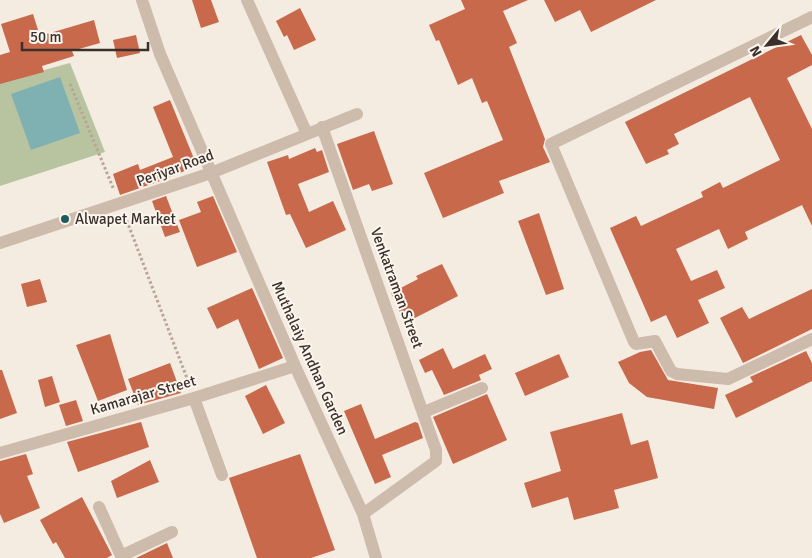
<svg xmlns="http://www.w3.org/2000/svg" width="812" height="558" font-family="Signika,sans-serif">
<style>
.green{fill:#b8c4a0}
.water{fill:#7fb0b2}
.building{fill:#c8694b}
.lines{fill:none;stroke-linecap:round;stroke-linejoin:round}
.path{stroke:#b9a596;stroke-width:3;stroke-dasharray:2.5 2.5;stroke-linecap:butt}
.minor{stroke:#cdbbac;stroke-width:12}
.poi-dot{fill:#1f5a5e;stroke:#fbf5ee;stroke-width:2}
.labels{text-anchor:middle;stroke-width:4;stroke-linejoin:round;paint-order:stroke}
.street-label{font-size:15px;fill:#3b302b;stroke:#fbf5ee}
.poi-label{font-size:15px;fill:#3b302b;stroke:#fbf5ee;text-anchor:start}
</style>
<rect width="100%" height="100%" fill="#f4ebe1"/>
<path class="green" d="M70,63L105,152L0,186V82Z"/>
<path class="water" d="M60,77L80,133L31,150L11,94Z"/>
<path class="building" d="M192,0H211L219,22L201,28Z
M461,0H528L503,11L517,43L509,47L545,139L543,147L550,162L499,181L504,193L443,218L424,173L503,140L487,101L482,103L472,78L458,85L439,40L436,41L429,25L465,9Z
M544,0H656L591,32L580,10L555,22Z
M300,8L316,40L294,50L287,35L284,37L276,21Z
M33,14L40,36L94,20L100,43L72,51L74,56L42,66L44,72L0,84V55L10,52L1,24Z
M136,35L140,53L117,58L113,40Z
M801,35L812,55V65L787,78L812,129V226L802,205L745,232L748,239L728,249L719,229L676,249L691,281L717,270L725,288L698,300L709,323L677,338L666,315L651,322L610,228L636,216L641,226L703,197L701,192L720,182L723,188L780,160L750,97L674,134L679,144L667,150L669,154L646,164L625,122Z
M170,100L197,166L160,181L120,195L113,174L138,164L140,170L173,157L153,107Z
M374,131L393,184L372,191L369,184L353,190L337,144Z
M315,148L317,152L322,150L329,172L298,184L309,212L333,201L346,230L306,248L290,214L286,215L267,162L288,155L289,159Z
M166,196L180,232L165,237L152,201Z
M213,196L237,252L197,267L179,220L201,212L197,202Z
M539,213L564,289L546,295L518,221Z
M442,264L458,296L405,323L391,293L418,279L416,276Z
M40,279L47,302L27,307L21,284Z
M252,288L283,358L259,369L238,319L217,329L207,308Z
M812,289V329L743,363L720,318L742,307L749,319Z
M110,334L127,390L98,401L76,345Z
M443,348L453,369L485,354L492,369L479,375L481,380L444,395L432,370L425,373L419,360Z
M651,350L668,380L718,388L714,409L647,397L629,383L618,362L640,352Z
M806,351L812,363V381L736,418L725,395L753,382L750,377Z
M559,354L569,377L525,396L515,373Z
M170,363L181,393L138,405L128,379Z
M0,370H2L17,413L0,419Z
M52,376L60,402L45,407L38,380Z
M266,385L285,423L263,434L245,396Z
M487,394L507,440L453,464L433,417Z
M76,400L83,421L66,426L59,405Z
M361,404L375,439L415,422L418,423L423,438L382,455L391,477L375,484L344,411Z
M622,413L631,445L648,440L658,478L614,490L619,508L574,520L568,497L532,508L524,483L561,471L550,432Z
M141,422L149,447L78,472L67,442Z
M26,454L33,474L27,476L40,508L4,523L0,514V461Z
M300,454L335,550L311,558H257L229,478Z
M150,460L159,482L117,498L111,481Z
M82,497L112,555L107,558H65L56,542L53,544L40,520Z
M167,543L173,558H136Z"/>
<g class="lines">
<path class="path" d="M70,84L114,190
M125,216L190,386"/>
<path class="minor" d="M142,0L160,54L295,366L363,514L376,558
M247,0L307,134
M812,17L551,144L634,342L636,344L655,341L671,371L677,374L728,379L812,339
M322,127L436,450V461L363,514
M0,243L211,173L357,114
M194,398L222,475
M424,412L482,388
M0,453L194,398L295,366
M99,507L122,558
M121,556L172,532"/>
</g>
<circle class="poi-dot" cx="65" cy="219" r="5"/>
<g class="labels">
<g class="street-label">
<text transform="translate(175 168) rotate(-20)" y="5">Periyar Road</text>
<text transform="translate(397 288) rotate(70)" y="5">Venkatraman Street</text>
<text transform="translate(310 358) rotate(66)" y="5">Muthalaiy Andhan Garden</text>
<text transform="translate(143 395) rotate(-16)" y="5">Kamarajar Street</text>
</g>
<g class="poi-label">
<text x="75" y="224">Alwapet Market</text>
</g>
</g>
<g transform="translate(767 45) rotate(241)" stroke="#fbf5ee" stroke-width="4" paint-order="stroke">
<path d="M0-4L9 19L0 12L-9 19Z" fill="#3b302b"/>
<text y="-8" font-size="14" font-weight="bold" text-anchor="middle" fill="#3b302b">N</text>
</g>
<path d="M22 42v8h126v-8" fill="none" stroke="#3b302b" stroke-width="2.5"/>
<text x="30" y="42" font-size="15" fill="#3b302b" stroke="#fbf5ee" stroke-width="4" paint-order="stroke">50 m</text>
</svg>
